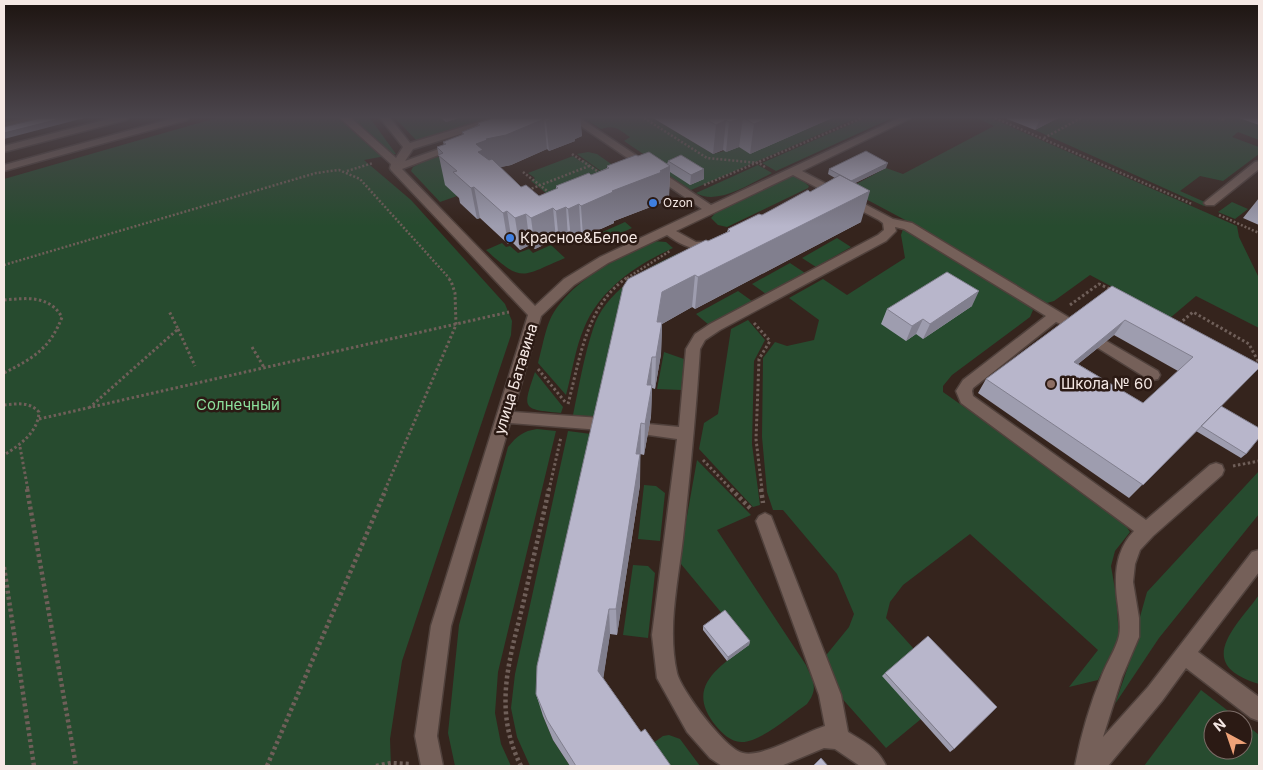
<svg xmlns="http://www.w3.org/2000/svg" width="1263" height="770" font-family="Inter,sans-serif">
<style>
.green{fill:#274b2f}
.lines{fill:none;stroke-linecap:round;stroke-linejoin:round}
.minor-casing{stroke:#50413c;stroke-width:3}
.path-far2{stroke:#6f5f59;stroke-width:2.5;stroke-dasharray:2 2;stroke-linecap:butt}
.path-far1{stroke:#6f5f59;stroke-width:3;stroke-dasharray:2.5 2.5;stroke-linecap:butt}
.path{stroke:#6f5f59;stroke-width:4.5;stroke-dasharray:3 3;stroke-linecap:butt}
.minor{fill:#756059;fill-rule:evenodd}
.wall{fill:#9e9daf;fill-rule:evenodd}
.shaded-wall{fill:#817f8e}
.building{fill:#b8b6cb;stroke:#817f8e;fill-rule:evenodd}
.shop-dot{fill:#3f7fe0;stroke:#2b1a14;stroke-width:2}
.education-dot{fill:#8d6e63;stroke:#2b1a14;stroke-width:2}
.labels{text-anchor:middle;stroke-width:5;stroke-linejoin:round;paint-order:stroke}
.far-poi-label{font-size:12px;fill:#f5e8e4;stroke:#2b1a14;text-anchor:start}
.poi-label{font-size:15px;fill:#f5e8e4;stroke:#2b1a14;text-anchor:start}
.street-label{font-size:15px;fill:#f5e8e4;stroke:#2b1a14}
.park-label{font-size:15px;fill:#8ce09c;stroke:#2b1a14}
</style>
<rect width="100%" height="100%" fill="#35241d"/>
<path class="green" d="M216,118H370L396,154L364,160L411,200L505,304L512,321L511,335L402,661L390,739L391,766H4V179Z
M395,118H441L446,122L458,118H493L432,138L417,141Z
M550,118L558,129L457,196L440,202L411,171L413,167L423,162Z
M583,118H653L713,154L739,147L750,153L832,118H857L691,190L664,172L667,170L624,141L630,137C619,130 616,124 601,129Z
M865,118H892L776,171L762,163Z
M977,118H991L1237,226L1239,237L1259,278V328L1196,296L1170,318L1090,275L1054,301L1047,303L1037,300L907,221L847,189L886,168L903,174L994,126Z
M1058,118H1239L1259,125V140L1238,132L1232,137L1259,147V154L1223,181L1200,176L1180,191L1207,203L1204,206L1035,130Z
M588,152L597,154L614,166L608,176L577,154Z
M573,156L580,161L584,160L601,172L547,194L531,181L535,178L528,173Z
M758,165L772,173C751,183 718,206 696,193Z
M790,177H798L809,186L808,188L727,227L718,225L711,218L717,211Z
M1232,202L1248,209L1235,219L1218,212Z
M625,222L632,228L606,240L598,234Z
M903,229L910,231L1028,305L1033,310L1030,317L952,375L943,386V392L1121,518L1130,532L1115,551L1111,566L1116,595L1119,637L1098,680L1069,687L1098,650L970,534L903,585L890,602L886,618L914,649L921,719L886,748L839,695L823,659L849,627L854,614L837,574L783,510H773L767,492L762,437L763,358L775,342L787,346L814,340L819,320L789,298L823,279L847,295L905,258L901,235Z
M837,238L851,247L816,267L802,258Z
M653,241L666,242L673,248C636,265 600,289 584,328C575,349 572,373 566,395L538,363C542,349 546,324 554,312C577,277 617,259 653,241Z
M502,243L506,247L510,246L518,253L529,249L533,253L551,245L565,258C522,276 523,284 486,250Z
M679,253L703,271L638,304L602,417L573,415C579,386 584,356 593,329C605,291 646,268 679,253Z
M790,263L805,273L766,294L752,284Z
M738,291L752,301L709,325L696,314Z
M748,320L765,340L754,361L752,444L760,505L753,507L699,449L704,423L718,414L731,329Z
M664,352L684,359L681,390L657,389Z
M535,372L563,407L561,413C522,409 522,410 535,372Z
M537,429L556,431L498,672L495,713L501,744L511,766H455L448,733L459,625L508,447C517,436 523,431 537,429Z
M568,431L599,435L543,716L553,740L570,766H530L517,737L511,708L515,674Z
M697,460L751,515L717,530L806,665C813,681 819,688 807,704C791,715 760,743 741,742C731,742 722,733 716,726C684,687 719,667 748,645L681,564L680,555Z
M1259,471V514L1159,638L1115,704L1138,638V624L1147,592Z
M644,485L656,486L665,493L660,541L638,539Z
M633,565L648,566L655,573L648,638L623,635Z
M1259,595V684C1194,664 1234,629 1259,595Z
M1201,690L1240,720H1213V750H1243V722L1259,735V766H1144Z
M669,735L680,739L700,766H663L649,746L663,736Z"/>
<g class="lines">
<g class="minor-casing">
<path id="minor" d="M26,118H43L41,120L4,129V123Z
M112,118H128L126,120L4,152V146Z
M174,118H189L187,120L4,171V165Z
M340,118H351L396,158L403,147L380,118H390L410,143L492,118H507L505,120L413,149L405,161L453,144L457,143L462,146L402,169L535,306L564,279L600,257L702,209L569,118H580L711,205L899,118H911L802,171L893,219L912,223L1068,317L1070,320L1068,323L1063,325L1056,322L973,388L972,391L973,396L1146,520L1210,465L1216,463L1222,465L1224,470L1222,475L1153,536L1140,550L1135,564L1133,582L1139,618V637L1122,677L1103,737L1148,687L1252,552L1259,550V572L1198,652L1259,697V721L1251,718L1186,668L1162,701L1108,766H1075C1081,735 1090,704 1102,675C1107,662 1116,649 1119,636C1121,627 1119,615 1118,606C1114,578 1114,552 1134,531L961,403L956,391L963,380L1046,316L904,229L895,227L896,231L886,241L720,330L705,340L700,349C696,412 690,475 683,538C678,582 667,629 677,673C681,690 726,750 743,753C762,758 805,732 825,726L819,695L756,521L759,516L765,513L771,516L841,695L848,732C863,741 879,749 886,766H860L835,749L824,748L781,766H722L710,758L687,732L657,678L652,635L677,439L642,434L640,430L642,426L648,424L679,427L686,349L695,334L710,324L878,235L884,230L883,223L879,220L793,175L676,231L696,242H715L717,245L715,248C696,252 682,246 667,235L608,263L574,285L541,316L513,412L601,418L607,420L609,424L607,428L601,430L510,423L451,626L437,736L443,766H421L415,736L431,626L528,315L391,170L390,168L391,164Z
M1259,161V169L1214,205H1206L1204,203L1206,201L1255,162Z
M1103,339L1158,371L1160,375L1158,379L1153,380L1148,379L1098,348L1096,344L1098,340Z"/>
</g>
<path class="path-far2" d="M644,118L707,158L759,163L765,167
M995,118L1192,204
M1218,118L1225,120
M1044,138L1081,118
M572,154L600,173
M347,171L373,163
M523,172L550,193
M704,185L862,118
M528,190L589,166
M1219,215L1259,233
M4,265L316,173L339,170L360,179L449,278
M627,278L670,251"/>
<path class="path-far1" d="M4,300C27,298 49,295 62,317C50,349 33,358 4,373
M1070,305L1099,284L1110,289
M754,323L770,341L759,359L756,439L762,490
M1179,324L1193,312L1249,344L1259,363
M178,329L195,366
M252,347L265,369
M538,369L566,403
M568,404C580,359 586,305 628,277
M4,405C17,404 29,401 39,412C38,432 20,445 4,455
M89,408L178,329L169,311
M39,419L509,312
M20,447L28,490
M703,460L732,490
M1233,466L1259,461
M385,490L456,325L455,293L451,281L447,277
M549,490L561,437"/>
<path class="path" d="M27,489L76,766
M731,489L751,509
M761,489L763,503
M4,567L34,766
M267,766L386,489
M376,766L391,763L409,764
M521,766C492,708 510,659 524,600C532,563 541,526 549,489"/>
<use href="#minor" class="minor"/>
</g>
<path class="wall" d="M441,118H458L446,122Z
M580,118L582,136L575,139V141L549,151L547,149L511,165L500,167L521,187L539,196L556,189V186L591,175L607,168V166L638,156L667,164L668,161L704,179L690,185L670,172L669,197L661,200V203L614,221V223L583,237L581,235L571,240L568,238L559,242L556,239L535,249L530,245L520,250L512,242L508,244L480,218L477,219L460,203L459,198L445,185L437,147L444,145L443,142L463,135L462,132L478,125V123Z
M653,118H832L750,154L739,147L726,152L723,150L713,154Z
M1007,118H1058L1035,130L1007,119Z
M1239,118H1259V125Z
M886,168L855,183L861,222L695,309L692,307L662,324L661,354L655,389L652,388L651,416L644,455L640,454V485L617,635L610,634L603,678L641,732L671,766H570L553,740L543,716L536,694L623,287L708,241L727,232L728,229L762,215L810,192L835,178L828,174L829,169Z
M1259,198V225L1243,218Z
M1112,286L1259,364L1221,406L1246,454L1241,458L1196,431L1129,498L978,393L986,379ZM1114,335L1178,371L1143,403L1078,364Z
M972,306L923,339L916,334L906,341L881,324L887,309Z
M703,626L750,641L749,645L727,661L703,630Z
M885,673L954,749L950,752L882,676Z"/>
<path class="shaded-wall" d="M63,118H84L4,139V133Z
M445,118H458L446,122Z
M556,118H580L582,136L575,139V141L549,151L546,121Z
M743,118L739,147L726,152L729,122Z
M769,118H832L750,154L754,124Z
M1041,118H1058L1035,130Z
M544,119L547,149L511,165L492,169L484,182L476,144L486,139Z
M726,120L723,150L713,154L716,125Z
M888,163L886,168L849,186L851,181Z
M670,166L669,197L661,200V203L614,221V223L583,237L581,206L612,191Z
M704,169V179L690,185L691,175Z
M474,187L480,218L477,219L471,188Z
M870,191L861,222L695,309L698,277Z
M579,204L581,235L571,240L568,209Z
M566,207L568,238L559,242L556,211Z
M553,208L556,239L535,249L531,218Z
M507,211L512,242L508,244L503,213Z
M526,214L530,245L520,250L515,218Z
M695,275L692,307L662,324L661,354L655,389L657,322L662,292Z
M979,291L972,306L923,339L930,324Z
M923,319L916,334L906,341L912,326Z
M1125,320L1114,335L1063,376L1074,362Z
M652,357L651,388L647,385Z
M652,385L651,416L644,455L645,424Z
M641,423L640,485L617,635L616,609L636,454Z
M609,609L610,634L601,694L598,671Z
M750,641L749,645L727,661L728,657Z"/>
<path class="building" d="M41,118H63L4,133V127Z
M494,118H556L546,121L544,119L506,135L486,139L487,140L476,144L483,150L478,152L489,160L492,159L521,187L526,185L539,196L558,188L556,186L589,173L591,175L609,168L607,166L636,155L638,156L649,152L670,166L660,171L662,172L612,191L613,192L581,206L579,204L568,209L566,207L556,211L553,208L531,218L526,214L515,218L507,211L503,213L474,187L471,188L453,172L457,171L438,155L443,153L437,147L446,144L443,142L464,134L462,132L480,125L478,123Z
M704,118H743L729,122L726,120L716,125Z
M744,118H769L754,124Z
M866,151L888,163L851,181L829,169Z
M681,155L704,169L691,175L668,161Z
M840,175L870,191L698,277L695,275L662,292L657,322H662L656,357H652L647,385H652L645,424L641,423L636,454H640L616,609H609L598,671L641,732L645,729L671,766H576L547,720L536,694L537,666L623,287L628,279L706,240L708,241L730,231L728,229L759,214L762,215L808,190L810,192Z
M947,272L979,291L930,324L923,319L912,326L887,309Z
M1112,286L1259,364V368L1143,485L986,379ZM1125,320L1193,357L1143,403L1074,362Z
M1221,406L1259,428V438L1246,454L1201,426Z
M725,610L750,641L728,657L703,626Z
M928,636L997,707L954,749L885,673Z
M821,758L828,766H813Z"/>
<linearGradient id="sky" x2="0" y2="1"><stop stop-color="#1d1410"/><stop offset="0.52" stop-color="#4b454c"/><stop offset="1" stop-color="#4b454c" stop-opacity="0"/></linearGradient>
<rect width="1263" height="226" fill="url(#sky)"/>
<g class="shop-dot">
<circle cx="653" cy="203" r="5"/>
<circle cx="510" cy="238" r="5"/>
</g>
<circle class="education-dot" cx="1051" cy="384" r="5"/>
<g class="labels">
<g class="far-poi-label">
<text x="663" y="207">Ozon</text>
</g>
<g class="poi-label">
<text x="520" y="243">Красное&amp;Белое</text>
<text x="1061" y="389">Школа № 60</text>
</g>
<g class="street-label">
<text transform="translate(516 379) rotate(-73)" y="5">улица Батавина</text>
</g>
<g class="park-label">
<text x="238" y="410">Солнечный</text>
</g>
</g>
<rect width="1263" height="770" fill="none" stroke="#f5e8e4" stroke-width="10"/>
<g transform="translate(1228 735) rotate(320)"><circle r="24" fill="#2b1a14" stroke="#7c6c67"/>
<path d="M0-4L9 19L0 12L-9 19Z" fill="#f0a378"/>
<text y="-8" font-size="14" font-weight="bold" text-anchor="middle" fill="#f5e8e4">N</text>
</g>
</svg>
